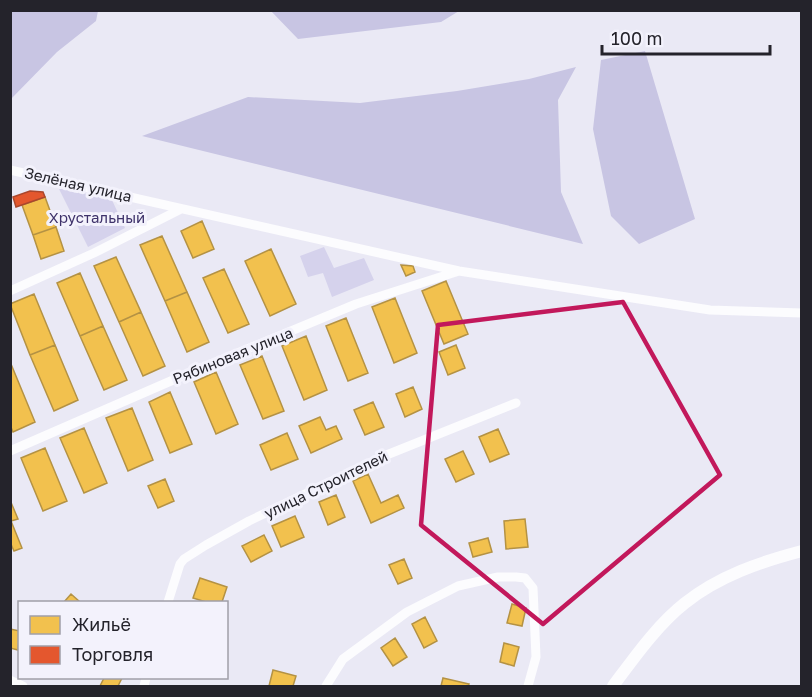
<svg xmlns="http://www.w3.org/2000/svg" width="812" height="697" font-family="'Golos Text',sans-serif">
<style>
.green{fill:#d5d2ec}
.forest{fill:#c8c5e3}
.homes{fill:#f2c14e;stroke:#b49244;stroke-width:1.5}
.shops{fill:#e4572e;stroke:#aa472d;stroke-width:1.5}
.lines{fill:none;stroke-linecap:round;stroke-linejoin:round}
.street{stroke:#fcfcfe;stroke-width:9}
.secondary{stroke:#fcfcfe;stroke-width:12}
.marked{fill:none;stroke:#c2185b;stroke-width:4.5;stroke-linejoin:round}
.labels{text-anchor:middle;stroke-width:6;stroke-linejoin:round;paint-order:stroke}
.street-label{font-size:15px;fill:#24232b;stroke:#f3f2fc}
.park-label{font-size:15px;fill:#3e326a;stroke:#f3f2fc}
</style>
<rect width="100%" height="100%" fill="#eae9f5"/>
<path class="green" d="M58,187L112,200L125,228L88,247Z
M324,247L334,268L364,258L374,280L332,297L323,273L308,277L300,256Z"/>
<path class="forest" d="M11,10L98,11L96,21L57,52L11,99Z
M270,10H459V11L441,22L298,39Z
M645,51L695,219L639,244L611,216L593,129L601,60Z
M576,67L558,100L561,192L583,244L142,136L248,97L360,103L457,91L529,79Z"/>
<path class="homes" d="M45,197L56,227L33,235L22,205Z
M202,221L214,249L193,258L181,231Z
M56,227L64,251L41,259L33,235Z
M162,236L187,292L165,301L140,245Z
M271,249L296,304L270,316L245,261Z
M116,257L141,312L119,322L94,266Z
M401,265L413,266L415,272L406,276Z
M224,269L249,324L228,333L203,278Z
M80,273L103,326L80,336L57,283Z
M446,281L468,334L444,344L422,291Z
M187,292L209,342L187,352L165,301Z
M34,294L55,345L30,355L10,304Z
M395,298L417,353L394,363L372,307Z
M141,312L165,366L143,376L119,322Z
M346,318L368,373L348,381L326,326Z
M103,326L127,380L104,390L80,336Z
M306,336L327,390L304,400L282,346Z
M55,345L78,400L54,411L30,355Z
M456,345L465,368L448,375L439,352Z
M262,356L284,411L263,419L240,365Z
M11,364L35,422L13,432L10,425Z
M216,372L238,424L216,434L194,382Z
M413,387L422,409L405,417L396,394Z
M170,392L192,444L170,453L149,402Z
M373,402L384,427L365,435L354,410Z
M132,408L153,460L128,471L106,418Z
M320,417L326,430L336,426L342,439L311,453L299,426Z
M84,428L107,483L84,493L60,438Z
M498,429L509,454L490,462L479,437Z
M287,433L298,459L271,470L260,445Z
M45,448L67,501L43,511L21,458Z
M463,451L474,474L456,482L445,459Z
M368,474L381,503L398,495L404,508L371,523L353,481Z
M165,479L174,501L158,508L148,486Z
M336,495L345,517L328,525L319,502Z
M10,500L18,519L11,521L22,548L14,551L10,542Z
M295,516L304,537L281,547L272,526Z
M525,519L528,547L506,549L504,521Z
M264,535L272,551L251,562L242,546Z
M488,538L492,552L473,557L469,543Z
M404,559L412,578L398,584L389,565Z
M200,578L227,587L222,602H206L193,598Z
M71,594L80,602H64Z
M512,604L526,608L522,626L507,623Z
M425,617L437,641L424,648L412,624Z
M10,629L20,631L18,650L10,648Z
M395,638L407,657L393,666L381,648Z
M504,643L519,647L514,666L500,662Z
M273,670L296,676L293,686H269Z
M104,678H122L118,686H100Z
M443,678L469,684L468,686H441Z"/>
<path class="shops" d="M30,191L43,192L45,197L16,207L13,197Z"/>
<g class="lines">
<path class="street" d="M10,170L459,271L710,310L802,313
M10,291L94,253L181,209
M10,451L180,377L356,304L459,271
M168,602L180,564L184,559L206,545L249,521L384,456L516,403
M10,680L23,686
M144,686L146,678
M326,686L343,659L407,612L458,586L498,577H516L525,578L533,588L536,657L528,686"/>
<path class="secondary" d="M613,686C634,658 657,625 685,603C719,576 760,562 802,551"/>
</g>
<path class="marked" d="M623,302L720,475L543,624L421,525L438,325Z"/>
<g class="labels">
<g class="street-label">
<text transform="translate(78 185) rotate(13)" y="5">Зелёная улица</text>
<text transform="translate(233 356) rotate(-22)" y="5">Рябиновая улица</text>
<text transform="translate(326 485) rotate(-26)" y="5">улица Строителей</text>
</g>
<g class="park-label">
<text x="97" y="223">Хрустальный</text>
</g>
</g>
<rect width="812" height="697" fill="none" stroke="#24232b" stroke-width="24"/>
<rect x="18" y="601" width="210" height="78" fill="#f3f2fc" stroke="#a09fa8" stroke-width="1.5"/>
<rect x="30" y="616" width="30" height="18" fill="#f2c14e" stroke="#a09fa8" stroke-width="1.5"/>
<text x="72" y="631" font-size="18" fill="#24232b">Жильё</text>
<rect x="30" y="646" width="30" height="18" fill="#e4572e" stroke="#a09fa8" stroke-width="1.5"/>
<text x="72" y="661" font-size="18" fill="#24232b">Торговля</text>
<path d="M602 45v9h168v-9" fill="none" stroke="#24232b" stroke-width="3"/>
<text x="611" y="45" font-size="18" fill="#24232b" stroke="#f3f2fc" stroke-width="4.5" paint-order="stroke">100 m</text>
</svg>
